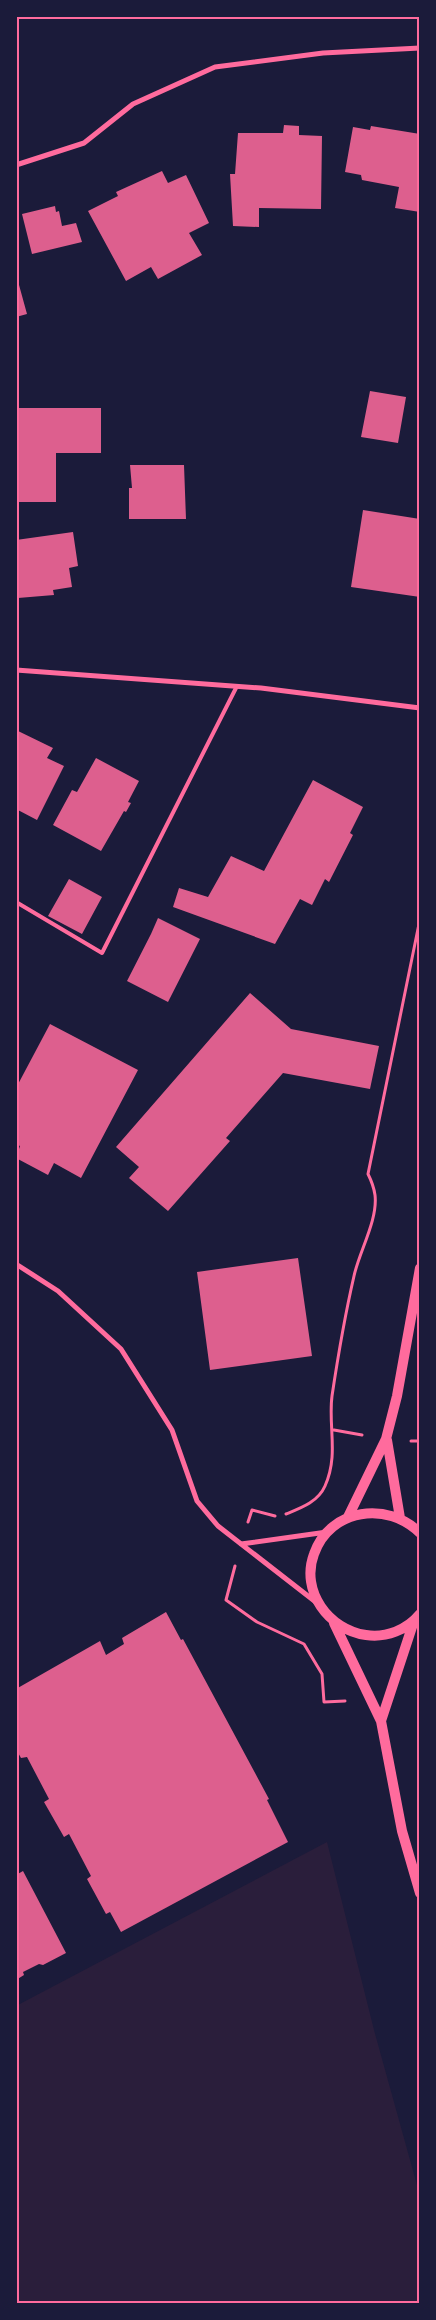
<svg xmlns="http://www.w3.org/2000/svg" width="436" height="2320" font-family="Cabin,sans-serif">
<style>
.green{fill:#2a1e3b}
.building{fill:#dd5f8e}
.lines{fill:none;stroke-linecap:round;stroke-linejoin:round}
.path{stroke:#ff6b9d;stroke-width:3}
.service{stroke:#ff6b9d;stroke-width:4}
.minor{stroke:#ff6b9d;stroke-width:5}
.secondary{stroke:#ff6b9d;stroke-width:10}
.neatline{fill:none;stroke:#ff6b9d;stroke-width:2}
</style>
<rect width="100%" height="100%" fill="#1b1b3a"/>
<path class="green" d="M327,1842L374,2030L420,2196V2304H16V2006Z"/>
<path class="building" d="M284,125L299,126V135L322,136L321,209L259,208V227L233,226L230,174H235L238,133H283Z
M371,126L420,134V212L395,208L399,187L362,180L361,175L345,172L353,127L370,130Z
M162,171L168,183L186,175L209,223L189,233L202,255L158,279L151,267L126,281L88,211L118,196L116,192Z
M55,206L56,212L59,211L62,226L76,223L82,242L32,254L22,214Z
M16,274L27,314L16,317Z
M370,391L406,397L398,443L361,437Z
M16,408H101V453H56V502H16Z
M130,465H184L186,519H129V488H132Z
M363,510L420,519V597L351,587Z
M73,532L78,566L69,568L72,587L53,590L54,595L18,598L16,540Z
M16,730L53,748L47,758L64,766L37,820L16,809Z
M96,758L139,781L128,802L131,803L126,812L124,811L101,851L53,825L72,790L77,792Z
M313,780L363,807L350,833L353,835L329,882L325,879L312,905L300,899L275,944L173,907L179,888L208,897L231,856L264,871Z
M69,879L102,897L82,934L48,916Z
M158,918L200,939L168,1002L127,981L151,934Z
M250,993L291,1029L379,1046L370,1089L283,1073L226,1138L230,1141L168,1211L129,1178L139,1167L116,1147Z
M50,1024L138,1070L81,1178L54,1163L48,1175L16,1158L20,1146L16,1144V1088Z
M298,1258L312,1356L210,1370L197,1272Z
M166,1612L181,1640L183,1639L269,1799L267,1800L288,1842L121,1932L110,1912L106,1914L87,1879L91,1876L69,1834L64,1837L44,1802L49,1799L27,1757L21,1758L16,1749V1689L100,1641L106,1655L124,1644L122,1638Z
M23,1871L66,1953L43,1965L39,1964L23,1972L24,1975L16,1980V1875Z"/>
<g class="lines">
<path class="path" d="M334,1430L362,1435
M411,1441H420
M286,1514C301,1508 318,1502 325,1486C339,1455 328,1426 332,1396C338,1356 345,1315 354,1276C359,1252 378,1220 375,1195C374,1188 371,1180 368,1174L420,919
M248,1522L252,1510L275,1516
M235,1566L226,1600L257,1622L304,1644L322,1674L324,1702L345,1701"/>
<path class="service" d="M16,902L102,953L237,686"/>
<path class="minor" d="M16,165L84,143L133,104L215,67L323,53L420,48
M16,670L261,688L420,708
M16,1264L58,1291L121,1349L172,1430L197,1501L218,1526L317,1603
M241,1544L327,1532"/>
<path class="secondary" d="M387,1440L400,1518
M348,1517L386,1439L397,1396L420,1268
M420,1533C388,1501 330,1508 314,1554C300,1591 329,1630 366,1635C386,1638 407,1630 420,1614
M334,1623L381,1721L402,1831L420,1893
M381,1721L414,1621"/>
</g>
<rect width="436" height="2320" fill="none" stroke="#1b1b3a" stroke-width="35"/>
<rect x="18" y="18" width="400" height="2284" class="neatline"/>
</svg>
